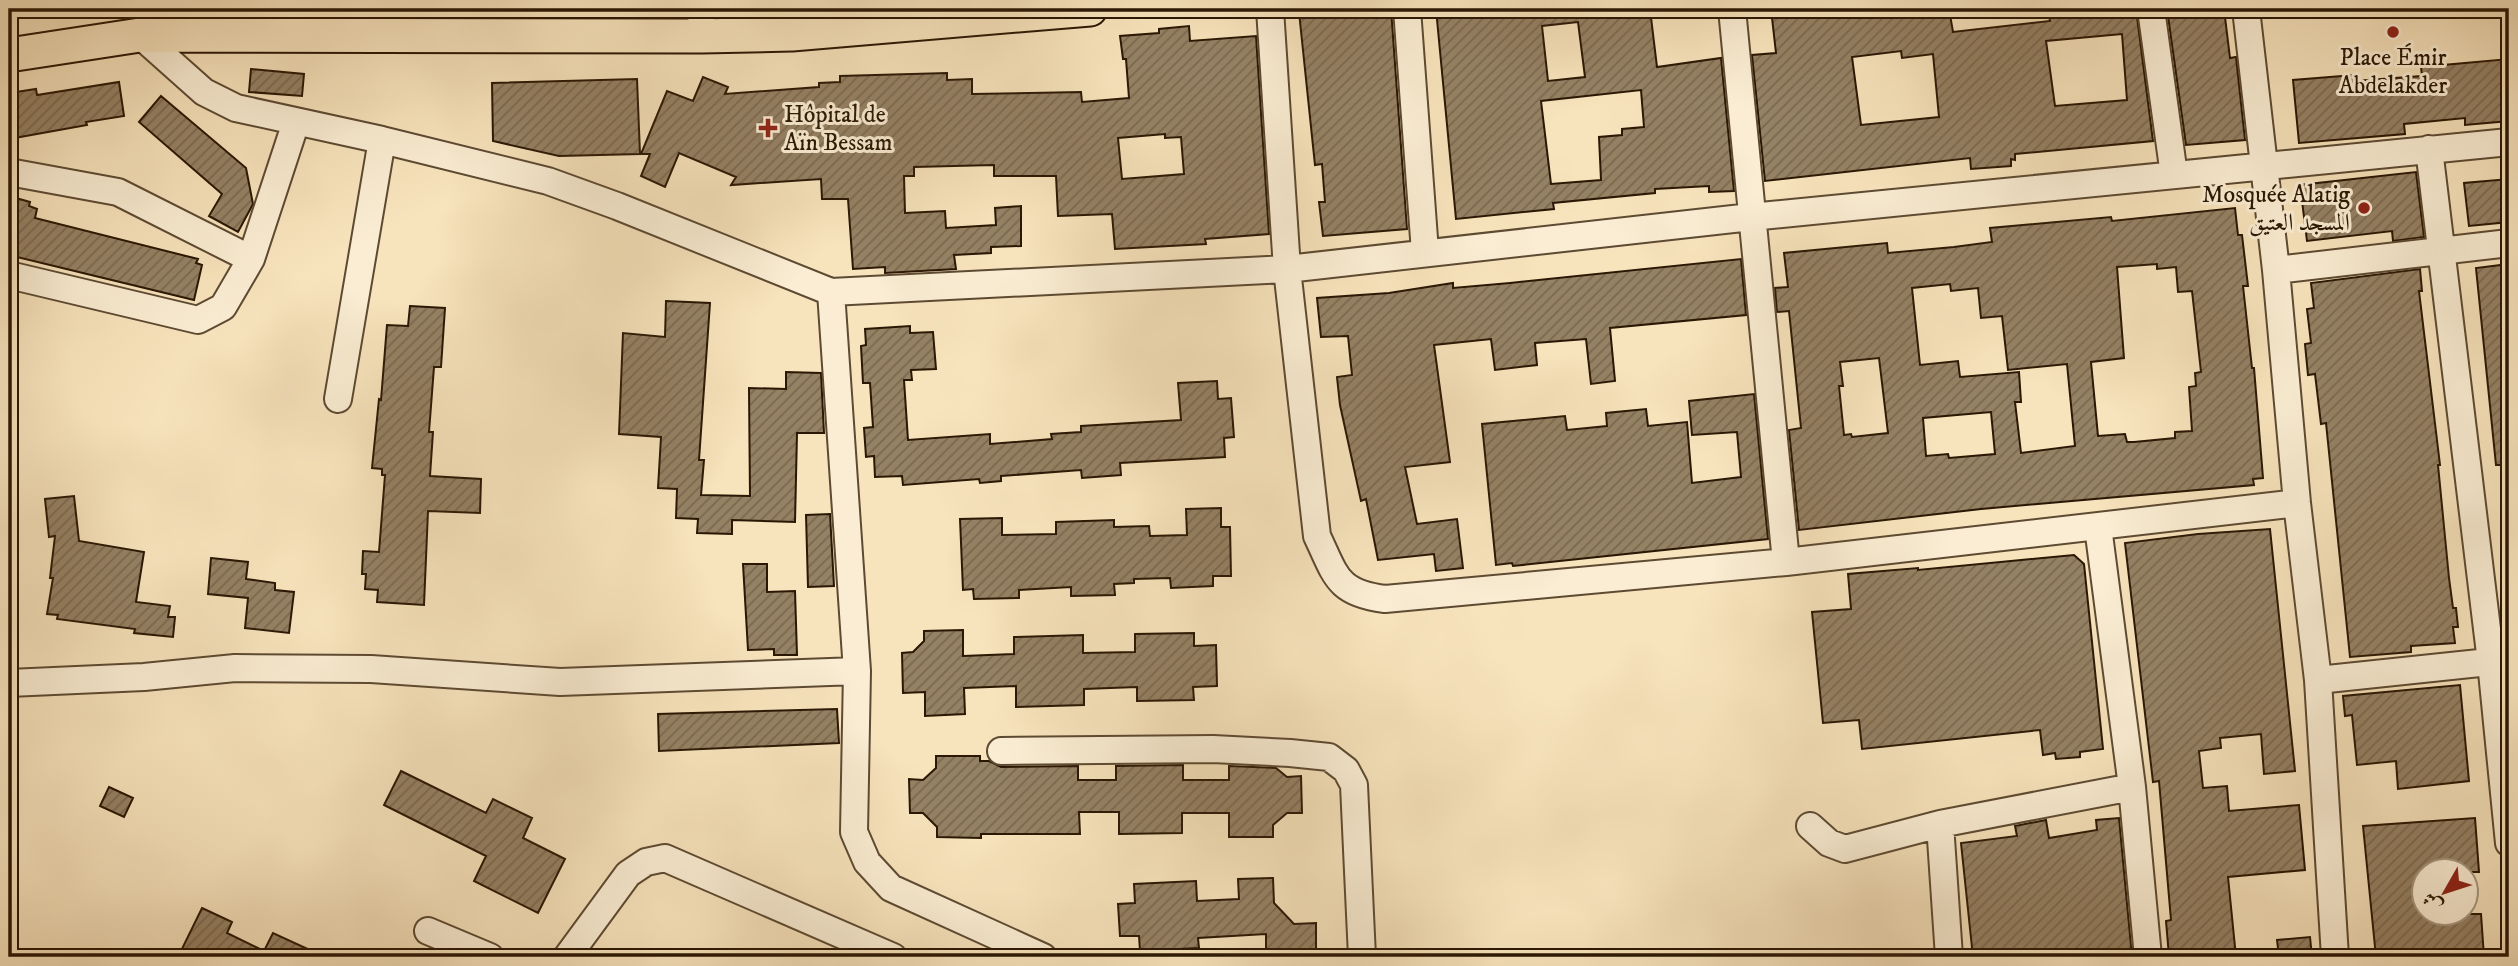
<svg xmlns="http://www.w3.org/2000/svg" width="2518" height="966" font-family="'IM FELL DW Pica',Amiri,serif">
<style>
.building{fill:url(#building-hatch);stroke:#2a1704;stroke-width:2;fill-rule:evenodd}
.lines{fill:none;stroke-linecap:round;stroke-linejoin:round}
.minor-casing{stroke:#5d4a32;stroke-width:30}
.major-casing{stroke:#2a1704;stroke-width:37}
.minor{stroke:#faedd3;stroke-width:26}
.major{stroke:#f7e3bc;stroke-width:33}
.poi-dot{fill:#8f2418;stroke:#faedd3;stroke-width:2.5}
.labels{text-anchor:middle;stroke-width:6;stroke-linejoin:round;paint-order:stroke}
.poi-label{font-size:24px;fill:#2a1704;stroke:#faedd3}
</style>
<defs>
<pattern id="building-hatch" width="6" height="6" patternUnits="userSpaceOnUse" patternTransform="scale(1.75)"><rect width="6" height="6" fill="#958164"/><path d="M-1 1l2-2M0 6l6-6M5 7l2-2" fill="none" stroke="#7a6950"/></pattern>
</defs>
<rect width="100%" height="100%" fill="#f7e3bc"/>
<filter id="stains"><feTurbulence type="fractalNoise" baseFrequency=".00286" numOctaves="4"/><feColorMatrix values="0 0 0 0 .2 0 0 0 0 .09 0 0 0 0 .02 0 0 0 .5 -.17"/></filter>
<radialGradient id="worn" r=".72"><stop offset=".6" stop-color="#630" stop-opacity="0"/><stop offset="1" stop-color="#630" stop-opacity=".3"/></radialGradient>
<path class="building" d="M1337,9H1391L1407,229L1323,236L1319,202H1325L1322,164L1315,165L1299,12Z
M1436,9H1650L1657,67L1721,58L1734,191L1709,192V186L1655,189V193L1553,203L1554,209L1456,219ZM1578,22L1585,77L1548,81L1542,26ZM1641,90L1644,127L1622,129V135L1599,137L1601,180L1551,184L1541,101Z
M1771,9H1949L1953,32L2050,21L2048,9H2136L2153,141L2015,154V160L2011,159V166L1971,169L1970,158L1765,181L1752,55L1776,53ZM2122,34L2127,100L2055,106L2046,41ZM1901,51L1902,58L1933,54L1939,117L1861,125L1852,57Z
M2167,9H2224L2230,58L2236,57L2245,140L2186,145Z
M1189,26L1190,41L1256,36L1269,234L1205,239L1206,244L1115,249L1112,214L1058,216L1056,176H994V165L914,167V176H904L905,213L945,211L946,228L996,225L995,208L1021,206V246L991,247V253L954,255L956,269L885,273V267L853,269L848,199H822L821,179L731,185L736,177L679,153L665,187L641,176L650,154H641L667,91L693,101L703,77L728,87L725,94L819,87V83L840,82V76L947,73V80L972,79V94L1081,92L1082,102L1129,98L1126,59H1123L1120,36L1159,33V29ZM1165,134V138L1181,137L1184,174L1122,179L1118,138Z
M2509,59V121L2465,125V118L2404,124L2405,134L2299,143L2293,80L2354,75V81L2422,76L2421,67Z
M251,69L304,74L302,96L249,92Z
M637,79L640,154L559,156L493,141L492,83Z
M119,82L124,116L86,122L87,125L9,139V93L36,89L37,95Z
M161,96L246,168L253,204L238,232L209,216L222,194L139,122Z
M2416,172L2424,237L2393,241L2392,231L2307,241L2300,185Z
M2509,179V222L2469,226L2464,183Z
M9,196L30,202L29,206L37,209L35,218L198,259L196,263L202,265L194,300L17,257L18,251L13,250L14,245L9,238Z
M2235,208L2238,235H2242L2248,286H2243L2252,368H2254L2263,478L2253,479L2254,485L1981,509L1799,530L1789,430L1801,428L1789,311L1777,312L1775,288L1788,287L1784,253L1887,243L1888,253L1954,247L1992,242L1990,228L2111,217L2112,221ZM2157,264V269L2176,267L2178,292L2192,291L2201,372L2195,373L2196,386L2189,387L2192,431L2175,432V438L2134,442H2127L2125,434L2098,436L2091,362L2124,358L2117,267ZM1950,284L1951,291L1978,288L1981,318L2002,316L2008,370L2067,364L2075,446L2021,453L2015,402H2021L2019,372L1960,377L1958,361L1920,365L1912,288ZM1879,358L1888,433L1852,437L1851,434L1844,435L1839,386H1843L1840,362ZM1991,412L1995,454L1949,458L1948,454L1926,456L1923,418Z
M1741,259L1746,315L1610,328L1615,381L1591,384L1586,339L1535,343L1537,365L1495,370L1491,339L1434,345L1450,462L1405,467L1417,524L1457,519L1463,568L1436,571L1434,554L1378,560L1366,499L1361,501L1340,405L1337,377L1352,375L1348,336L1321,337L1317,298L1389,293L1453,283V288L1510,283Z
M2509,264V465H2496L2476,268Z
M2420,269L2422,291H2419L2440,465H2438L2449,578L2453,608H2456L2458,627H2453L2455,643L2411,646V652L2350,657L2326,423L2321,424L2315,374L2308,375L2305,344L2311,343L2307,309L2314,308L2311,283Z
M666,301L710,303L699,460H704L701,495L750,496L749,388L786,389V372L821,373L824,433H797L795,522L732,520V534L697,533L698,519L676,518L677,489L658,488L661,437L619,434L623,333L665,337Z
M410,306L445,308L441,367H434L429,432H433L430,476L481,479L480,513L428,511L424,605L377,602L378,590L365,589L366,574H362L363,551L379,552L385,475H382V469L372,468L379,399L381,400L387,325L408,326Z
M910,326V333L933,332L936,369L911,370L912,380H904L908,440L990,434V444L1052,439L1051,434L1081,432V426L1181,420L1178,383L1217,381L1218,399L1231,398L1234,437L1224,438L1225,457L1120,463L1121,475L1082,478L1081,470L1001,476V481L980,483L979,479L903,485L902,476L875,477L874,456L866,457L864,428L873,427L870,383H863L861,346L866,345L865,329Z
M1754,394L1768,539L1513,566L1512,563L1496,565L1482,424L1565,416L1567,430L1607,426L1606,413L1646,409L1648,426L1687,422L1692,483L1741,477L1737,432L1692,435L1689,401Z
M74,496L79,541L144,552L136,602L170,606L168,617H175L173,637L134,633L135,629L57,619L58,615L47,614L53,578H50L55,536L49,537L45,499Z
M1221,508V527H1230L1231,576H1213V586L1171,588L1170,578L1134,579V583L1114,584L1115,595L1071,596V587L1019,590V598L974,599L973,589L963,590L960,519L1002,518V535L1056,534V522L1114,520V527L1149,526L1150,536L1187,535L1186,509Z
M830,514L834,586L808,587L806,515Z
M2270,529L2295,771L2264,774L2261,734L2220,738L2221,748L2199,751L2203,788L2227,786L2229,811L2299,805L2305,870L2228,877L2236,957H2210V953L2169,956L2166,921L2171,920L2159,781L2153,782L2125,543L2198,534Z
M2074,555L2084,564L2103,749L2080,752V757L2056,759L2055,753L2043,755L2040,730L1862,749L1859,720L1823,723L1812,612L1851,609L1848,574L1918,568V570Z
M211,558L248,562L246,579L275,583V590L294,592L289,633L245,628L248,598L208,594Z
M743,564H767V592L795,591L797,655H774V649L748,650Z
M963,630V656L1014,654V637L1083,635V653L1135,652V634L1194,633V646L1216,645L1217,686L1193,687L1194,700L1137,701V687L1084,689V705L1016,707V686L964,688L965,714L925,716V692L903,693L902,653L913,652L924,641V631Z
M2460,685L2469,781L2398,789L2396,761L2357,765L2352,715L2345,716L2343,696Z
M837,709L839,743L659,751L658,714Z
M936,756H980V761H989L1001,767L1078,766V780H1116V766L1183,765V780H1229V766L1276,768L1287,777L1301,776L1302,813H1287L1273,825V837H1229V813H1182V833L1119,834V812H1079L1080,834H981V838L937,837V827L923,813H910L909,779L923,780L936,768Z
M401,771L486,813L493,799L532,818L523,838L565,859L538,913L474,881L486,856L384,805Z
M109,787L133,798L124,817L100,806Z
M2119,818L2132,957H1973L1961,843L2017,836L2015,826L2046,820L2049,838L2097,830L2096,820Z
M2475,818L2479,872H2424V914H2481L2484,957H2376L2363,826Z
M1273,878L1274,903L1294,924L1316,923V957H1266V934L1198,938L1199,948L1140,951L1139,936H1120L1118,904L1135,903L1134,884L1196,881L1197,901L1239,899L1238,879Z
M202,908L232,922L227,933L264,951L273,933L325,957H178Z
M2310,937L2312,957H2279L2277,940Z"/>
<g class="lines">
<g class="minor-casing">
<path id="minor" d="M701,9L702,36
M1270,9L1287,269L1317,536C1336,576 1337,593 1385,599L1786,562L2297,503
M1407,9L1425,252
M1732,9L1786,562
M2151,9L2174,175
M2246,9L2276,270L2297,503L2318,680L2335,957
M140,35L204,92L236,108L382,140L548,181L617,206L831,292L1287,269L1751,217L2509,142
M2429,149L2491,662L2509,843
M9,172L118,192L251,259
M2276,270L2509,243
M9,275L198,320L223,307L251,259L296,122
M338,399L382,140
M2098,527L2132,787L2148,957
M857,671L854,832L867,862L891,888L1043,957
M2318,680L2508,660
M9,683L144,677L235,668L371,669L560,682L857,671L831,292
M1001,751L1213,749L1290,753L1329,757L1346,770L1354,785L1362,957
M1810,826L1829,843L1845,849L1940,824
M428,931L490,957
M567,957L628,874L646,862L665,858L893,957
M1949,957L1940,824L2132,787"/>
</g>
<g class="major-casing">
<path id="major" d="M9,55L140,35L702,36L792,34L1090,9"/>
</g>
<use href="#minor" class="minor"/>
<use href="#major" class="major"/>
</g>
<g class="poi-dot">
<circle cx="2393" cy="32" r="7"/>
<path d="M764.5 117.5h7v7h7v7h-7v7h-7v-7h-7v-7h7z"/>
<circle cx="2364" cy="208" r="7"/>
</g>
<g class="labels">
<g class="poi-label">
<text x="2393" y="65">Place Émir<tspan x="2393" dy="28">Abdelakder</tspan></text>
<text x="784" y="122" text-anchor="start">Hôpital de<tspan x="784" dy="28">Aïn Bessam</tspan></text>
<text x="2350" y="202" text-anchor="end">Mosquée Alatig<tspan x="2350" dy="28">المسجد العتيق</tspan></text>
</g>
</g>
<rect width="2518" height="966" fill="none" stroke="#f7e3bc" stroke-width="35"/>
<rect x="10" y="10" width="2497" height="945" fill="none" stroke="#2a1704" stroke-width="3.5"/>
<rect x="18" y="18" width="2483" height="931" fill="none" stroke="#2a1704" stroke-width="2"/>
<g transform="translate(2445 892) rotate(231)"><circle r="33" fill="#faedd3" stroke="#a79780" stroke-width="2"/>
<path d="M0-5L12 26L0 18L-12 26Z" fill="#8f2418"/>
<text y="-10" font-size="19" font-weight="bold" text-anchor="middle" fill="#2a1704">ش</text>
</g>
<rect width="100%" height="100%" filter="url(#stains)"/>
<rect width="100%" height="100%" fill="url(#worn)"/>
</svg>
